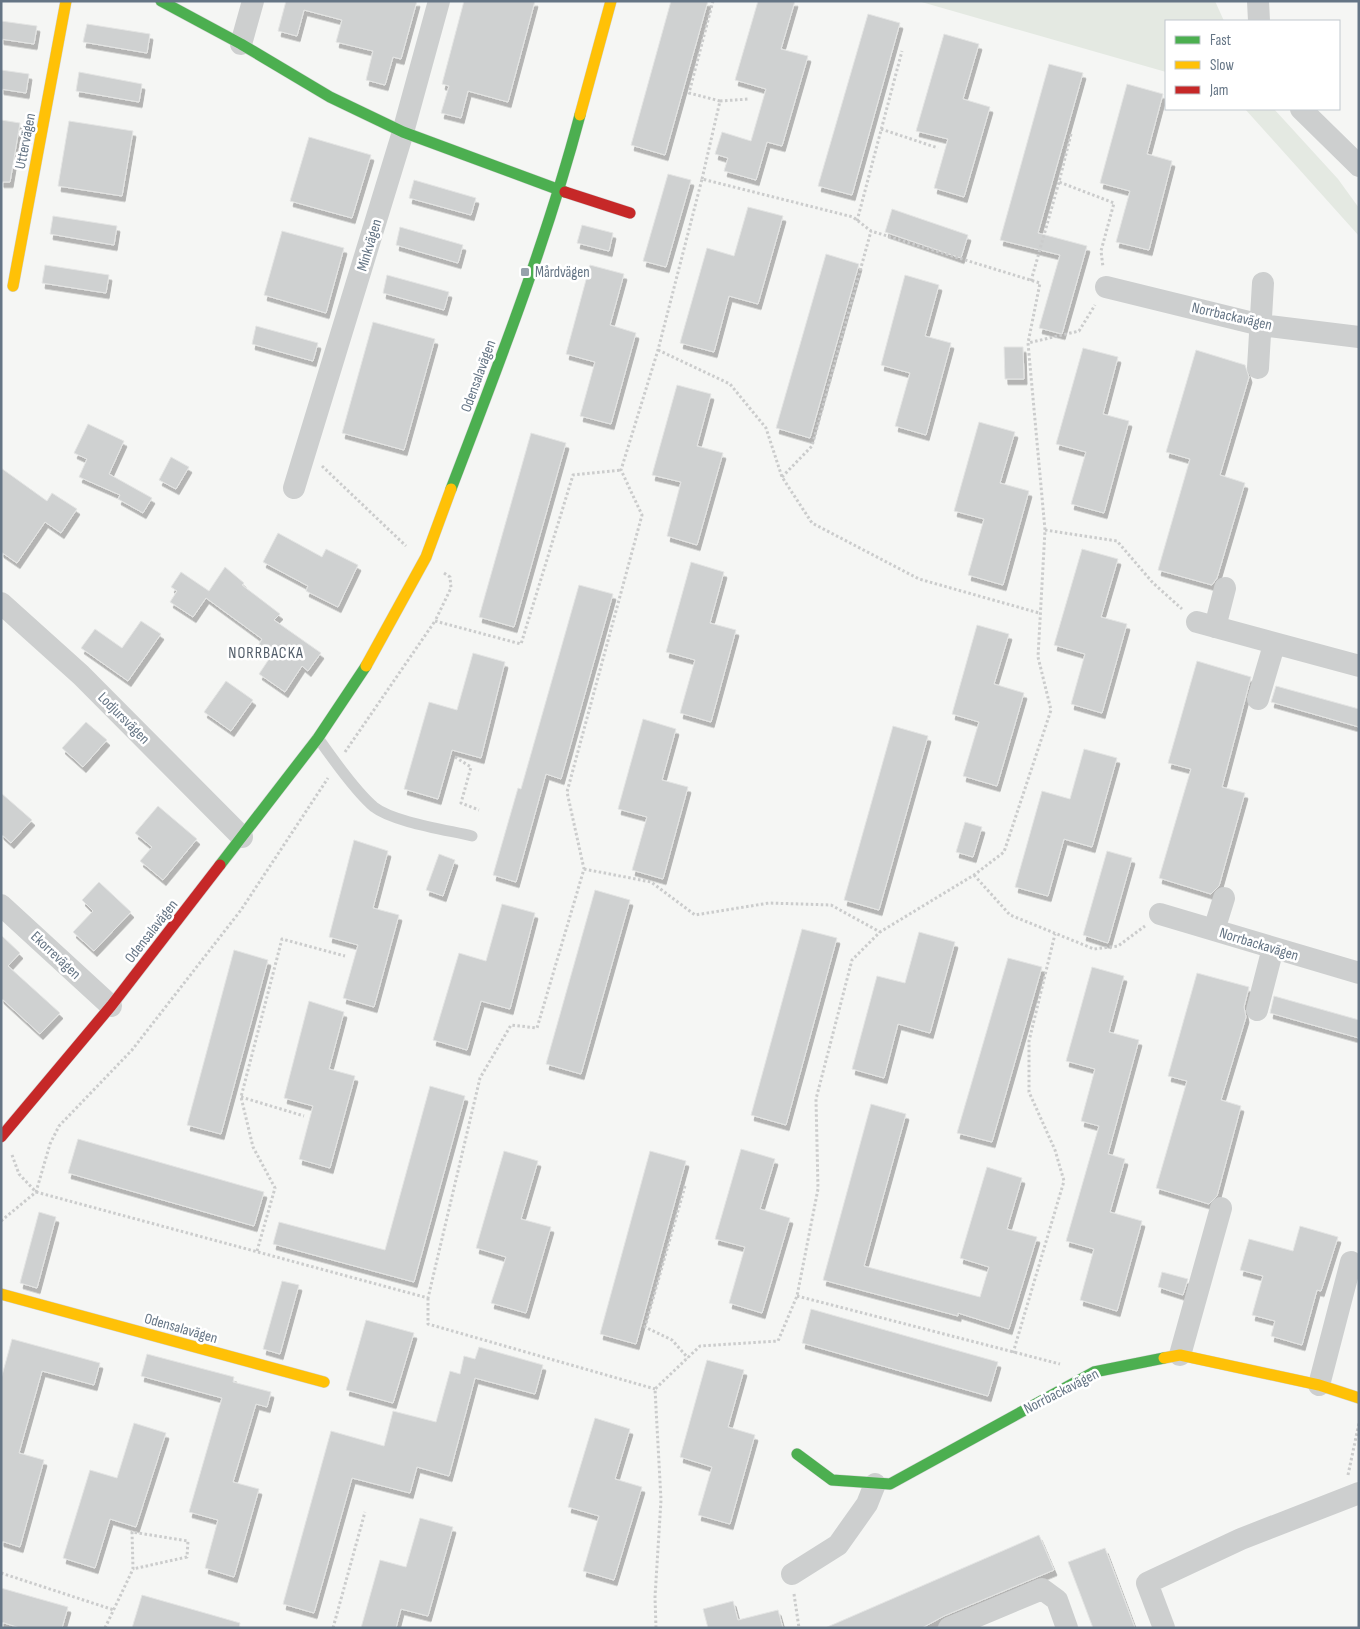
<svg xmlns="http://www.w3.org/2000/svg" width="1360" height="1629" font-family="'Sofia Sans Condensed',sans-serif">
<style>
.green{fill:#e4e9e2}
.building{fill:#cfd1d1;stroke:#e4e5e4;filter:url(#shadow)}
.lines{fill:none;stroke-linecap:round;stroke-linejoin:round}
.fast-casing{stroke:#d2d4d4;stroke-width:12}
.slow-casing{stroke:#d2d4d4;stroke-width:12}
.jam-casing{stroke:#d2d4d4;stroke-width:12}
.path{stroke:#cbcccc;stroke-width:3;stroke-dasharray:2.5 2.5;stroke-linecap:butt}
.lane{stroke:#cdcfcf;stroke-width:11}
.street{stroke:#cdcfcf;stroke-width:22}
.fast{stroke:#4caf50;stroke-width:11}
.slow{stroke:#ffc107;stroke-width:11}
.jam{stroke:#c62828;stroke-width:11}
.poi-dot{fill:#97a2ac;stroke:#fff;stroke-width:2}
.labels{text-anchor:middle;stroke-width:5;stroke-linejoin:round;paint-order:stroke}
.street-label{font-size:15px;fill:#657585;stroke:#fff}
.poi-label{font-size:15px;fill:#657585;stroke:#fff;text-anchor:start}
.neighbourhood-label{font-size:16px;letter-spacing:1px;fill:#535e6a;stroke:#fff}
</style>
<defs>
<filter id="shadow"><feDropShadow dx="3" dy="5.5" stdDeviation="0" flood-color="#0004"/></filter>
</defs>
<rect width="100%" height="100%" fill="#f5f6f4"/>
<path class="green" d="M918,1H1215L1224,21H1166V72Z
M1245,109H1274L1338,179L1359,208V236Z"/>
<path class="building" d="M286,1H417L401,59L393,57L385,85L366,80L373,51L336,42L342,20L304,10L297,36L278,31Z
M464,1H535L508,102L468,91L461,118L441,113L449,86L442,84Z
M671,1H708L665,155L631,145Z
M758,1H795L781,49L808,56L782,146L767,142L756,180L724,171L728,158L715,154L722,132L751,141L766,89L735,80Z
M868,14L900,23L852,195L818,186Z
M1,21L37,26L34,44L1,39Z
M87,24L150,34L147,53L83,42Z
M944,34L979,44L963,99L990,107L964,197L934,188L948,139L916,131Z
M1049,64L1083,73L1038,233L1087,246L1062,334L1039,328L1060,255L1000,240Z
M1,70L29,74L26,93L1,89Z
M79,72L142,84L139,102L76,91Z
M1127,84L1163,94L1147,154L1172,161L1149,250L1116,242L1130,191L1100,183Z
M1,120L20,123L10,182H1Z
M69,121L133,131L122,196L58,186Z
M309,137L371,155L352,218L290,201Z
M668,174L691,180L666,267L643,261Z
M414,180L476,198L471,215L409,198Z
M748,207L783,216L758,304L729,296L714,352L680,343L707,248L734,256Z
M892,209L968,235L961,258L885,232Z
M53,216L117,226L114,245L50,234Z
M582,225L613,233L609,251L577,243Z
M400,227L463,245L458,263L396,245Z
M282,231L344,248L326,313L264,295Z
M826,254L859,264L810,438L776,428Z
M45,265L109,275L106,293L42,283Z
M590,265L624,274L610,325L636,333L611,424L580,416L595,362L566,354Z
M387,275L449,292L444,310L383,293Z
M905,275L939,285L925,336L951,343L926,435L895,426L910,373L881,365Z
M373,322L435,339L404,450L342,433Z
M256,326L318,343L313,361L252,344Z
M1004,347H1023L1024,379H1005Z
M1083,348L1118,357L1103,414L1129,421L1104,513L1071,504L1086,452L1056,444Z
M1196,350L1245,365L1249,377L1220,475L1245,483L1217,578L1212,585L1158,570L1190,459L1166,452Z
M677,385L711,394L697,446L723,453L697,545L667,536L681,482L652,475Z
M979,422L1015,432L1000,483L1029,491L1003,585L968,575L984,519L954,511Z
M88,424L124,441L109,474L152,498L143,513L118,499L120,495L79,477L87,459L74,453Z
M531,433L566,443L514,627L479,617Z
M171,457L189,467L176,489L159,480Z
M1,468L47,501L52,493L77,509L61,533L45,522L17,563L1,552Z
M278,533L322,557L326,549L358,565L338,607L306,591L308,586L263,562Z
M1082,549L1118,559L1101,617L1127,624L1102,713L1071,704L1085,654L1054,645Z
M691,562L724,572L710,623L736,630L711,722L680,713L695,660L666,652Z
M225,567L244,583L242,585L280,614L274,620L321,653L308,671L302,666L285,692L259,674L271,656L258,646L262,639L206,598L193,617L170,602L177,591L171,587L181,572L209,591Z
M579,585L613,594L561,779L546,774L516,882L493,875L518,788L521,789Z
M141,621L161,634L128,681L81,648L95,629L122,648Z
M977,625L1009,634L994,684L1024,693L997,786L963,776L979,722L952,714Z
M473,653L505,662L481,758L452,750L438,799L404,789L429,702L457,710Z
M1197,661L1251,677L1222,787L1245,793L1219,886L1211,894L1159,878L1191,769L1168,763Z
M226,681L253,700L231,731L204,712Z
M1276,686L1359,709V727L1271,702Z
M643,719L676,729L662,780L688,787L663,879L632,870L647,817L618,809Z
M86,722L107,740L83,767L62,748Z
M893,726L928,736L879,910L844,900Z
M1084,749L1117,758L1092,847L1064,839L1048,896L1015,887L1042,791L1070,799Z
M1,793L32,820L11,843L1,834Z
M158,806L197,839L163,880L140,861L152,847L135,833Z
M965,822L982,827L973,857L956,852Z
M354,840L388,851L373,908L399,915L374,1007L343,998L358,945L329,937Z
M1107,851L1132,858L1108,943L1083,935Z
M439,854L455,860L443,896L426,890Z
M99,882L131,912L94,951L73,932L93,911L82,900Z
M595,890L630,900L581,1074L546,1064Z
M502,904L535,913L510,1009L481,1001L467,1050L433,1040L459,953L486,961Z
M802,929L837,938L786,1125L751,1115Z
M919,932L955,942L930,1033L898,1024L884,1078L852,1069L877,976L905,983Z
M1,935L20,953L8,966L60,1013L40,1034L1,998Z
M234,950L268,960L221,1134L187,1125Z
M1008,958L1042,967L992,1142L957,1133Z
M1092,967L1124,976L1109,1032L1139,1040L1108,1154L1125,1159L1110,1212L1142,1221L1117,1311L1080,1300L1094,1249L1066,1241L1099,1126L1081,1121L1095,1069L1066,1061Z
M1197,973L1249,987L1244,1007L1246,1017L1221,1100L1241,1106L1217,1196L1209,1204L1156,1188L1187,1081L1168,1076Z
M1274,996L1359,1020V1038L1270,1013Z
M309,1001L344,1012L329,1069L355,1076L330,1168L299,1159L313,1106L284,1098Z
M430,1086L465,1096L414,1282L273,1244L279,1222L385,1250Z
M871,1104L906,1114L864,1266L980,1297L989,1267L960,1258L987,1167L1022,1178L1007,1229L1037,1237L1009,1329L958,1313V1316L823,1280Z
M78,1139L264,1192L254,1226L68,1173Z
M741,1149L775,1159L760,1209L790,1218L762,1313L729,1303L745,1247L715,1239Z
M504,1151L538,1161L521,1219L551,1227L526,1313L491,1303L506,1257L476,1248Z
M650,1151L686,1161L636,1344L600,1334Z
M39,1212L56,1217L37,1288L20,1283Z
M1300,1226L1338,1237L1321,1291L1317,1290L1302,1345L1271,1336L1275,1321L1252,1315L1263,1276L1240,1270L1249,1239L1293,1251Z
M1162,1272L1188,1279L1183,1295L1158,1287Z
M282,1281L299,1285L280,1354L263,1349Z
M811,1309L998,1362L988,1396L802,1343Z
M366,1320L414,1333L393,1403L346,1390Z
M12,1339L100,1363L94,1385L42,1371L19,1453L44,1460L20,1547L1,1541V1379Z
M479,1347L543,1365L535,1394L475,1378L449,1476L417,1467L410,1493L352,1478L314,1613L283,1604L331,1431L384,1446L393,1411L436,1422L450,1371L460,1374L464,1356L475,1359Z
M147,1354L234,1377L233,1382L271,1392L267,1407L256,1404L233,1482L259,1489L234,1577L205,1568L218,1520L189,1512L222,1398L141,1376Z
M707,1360L744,1370L728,1427L755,1435L730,1524L698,1515L712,1467L680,1457Z
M595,1418L630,1429L615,1479L642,1487L614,1580L583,1571L599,1516L568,1507Z
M134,1423L166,1433L136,1527L110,1519L95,1568L63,1558L90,1470L117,1478Z
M420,1518L453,1527L428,1616L401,1609L396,1628H361L380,1560L406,1567Z
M1039,1535L1054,1570L944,1616L922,1628H825Z
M1105,1548L1135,1628H1093L1068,1562Z
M1,1588L68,1607L62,1628H20L1,1622Z
M142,1595L240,1623L239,1628H132Z
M733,1601L738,1620L778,1610L783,1628H708L703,1609Z"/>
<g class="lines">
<g class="fast-casing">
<path id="fast" d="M161,1L241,44L330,97L403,132L565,192
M451,489C498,366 546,243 580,115
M220,865L318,738L366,666
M797,1454L832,1480L890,1484L1094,1372L1164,1358"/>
</g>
<g class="slow-casing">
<path id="slow" d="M580,115L611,1
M13,286L66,1
M366,666L426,557L451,489
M1,1294L324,1382
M1164,1358L1180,1355L1319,1385L1359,1398"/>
</g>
<g class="jam-casing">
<path id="jam" d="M565,192L630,213
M1,1137L111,1006L220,865"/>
</g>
<path class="path" d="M720,101L749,99
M881,129L938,148
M1071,134L1059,182L1114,203L1101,251L1103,267
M702,179L720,101L689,93L713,1
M857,221L902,51
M1031,281L1059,182
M658,350L730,384L766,428L782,477L812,523L919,579L1039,613
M322,466L406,546
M782,477L812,446L871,231
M1045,530L1117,541L1153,583L1182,609
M444,573L450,577L451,588L435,621L521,644L573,475L621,470
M345,752L435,621
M455,757L471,767L461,803L479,810
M584,869L651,882L695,915L769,903L831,905L880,932
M974,875L1010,915L1094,949L1118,946L1145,926
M241,1097L304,1116
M12,1155L19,1174L36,1192L428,1298L480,1078L511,1025L537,1028L584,869L567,792L642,515L621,470L658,350L702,179L853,217L871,231L1040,283L1028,343
M685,1186L645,1327L672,1340L688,1358
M1,1221L36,1192L50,1144L59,1126L132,1050L241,910L328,778
M257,1251L275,1188L253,1147L241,1097L282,939L345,956
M797,1296L1060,1364
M428,1298V1324L655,1389
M1013,1353L1064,1181L1055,1150L1029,1092V1041L1055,934
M1348,1475L1359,1423
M1,1573L114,1610
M794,1594L799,1628
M105,1628L133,1569L132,1532L188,1541L187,1557L133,1569
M333,1628L365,1512
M656,1628L655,1597L661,1500L655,1389L700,1346L778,1341L797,1296L818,1189L816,1099L852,960L880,932L974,875L1004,852L1051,710L1038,657L1045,530L1028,343L1079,331L1095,305"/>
<path class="lane" d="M318,738C332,758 356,792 374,807C393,822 447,830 472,836"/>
<path class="street" d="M1258,1L1259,21
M241,44L253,1
M1301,109L1359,166
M1106,287L1261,325L1359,337
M1258,368L1263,283
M294,488L403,132L439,1
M1,603L81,675L242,837
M1197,622L1359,666
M1215,627L1225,588
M1258,699L1274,645
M1,905L111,1006
M1160,914L1359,973
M1214,930L1224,898
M1257,1010L1273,948
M1180,1355L1221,1208
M1319,1385L1351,1262
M792,1574L838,1545L867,1504L875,1484
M949,1628L1042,1589L1057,1600L1067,1628
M1164,1628L1147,1583L1241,1539L1359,1493"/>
<use href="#fast" class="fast"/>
<use href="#slow" class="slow"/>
<use href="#jam" class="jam"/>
</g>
<rect class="poi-dot" x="520" y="267" width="10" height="10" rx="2.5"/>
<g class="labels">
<g class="street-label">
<text transform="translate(25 141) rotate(-79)" y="5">Uttervägen</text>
<text transform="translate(369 245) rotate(-73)" y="5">Minkvägen</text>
<text transform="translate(1232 316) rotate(13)" y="5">Norrbackavägen</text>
<text transform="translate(478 376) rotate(-70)" y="5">Odensalavägen</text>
<text transform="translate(124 718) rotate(45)" y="5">Lodjursvägen</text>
<text transform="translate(151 931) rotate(-52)" y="5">Odensalavägen</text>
<text transform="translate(1259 944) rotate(17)" y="5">Norrbackavägen</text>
<text transform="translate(56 955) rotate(43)" y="5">Ekorrevägen</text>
<text transform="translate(181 1328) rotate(16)" y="5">Odensalavägen</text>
<text transform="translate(1061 1391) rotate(-27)" y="5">Norrbackavägen</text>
</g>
<g class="poi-label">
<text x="535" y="277">Mårdvägen</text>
</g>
<g class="neighbourhood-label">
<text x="266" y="658">NORRBACKA</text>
</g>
</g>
<rect width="1360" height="1629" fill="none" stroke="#657585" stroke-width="5"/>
<rect x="1165" y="20" width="175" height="90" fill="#ffffff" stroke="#c1c8ce"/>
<rect x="1175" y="36" width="25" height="8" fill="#4caf50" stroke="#c1c8ce"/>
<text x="1210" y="45" font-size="15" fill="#657585">Fast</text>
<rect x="1175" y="61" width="25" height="8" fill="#ffc107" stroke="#c1c8ce"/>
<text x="1210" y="70" font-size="15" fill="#657585">Slow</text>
<rect x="1175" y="86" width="25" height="8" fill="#c62828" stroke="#c1c8ce"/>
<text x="1210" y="95" font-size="15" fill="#657585">Jam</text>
</svg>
